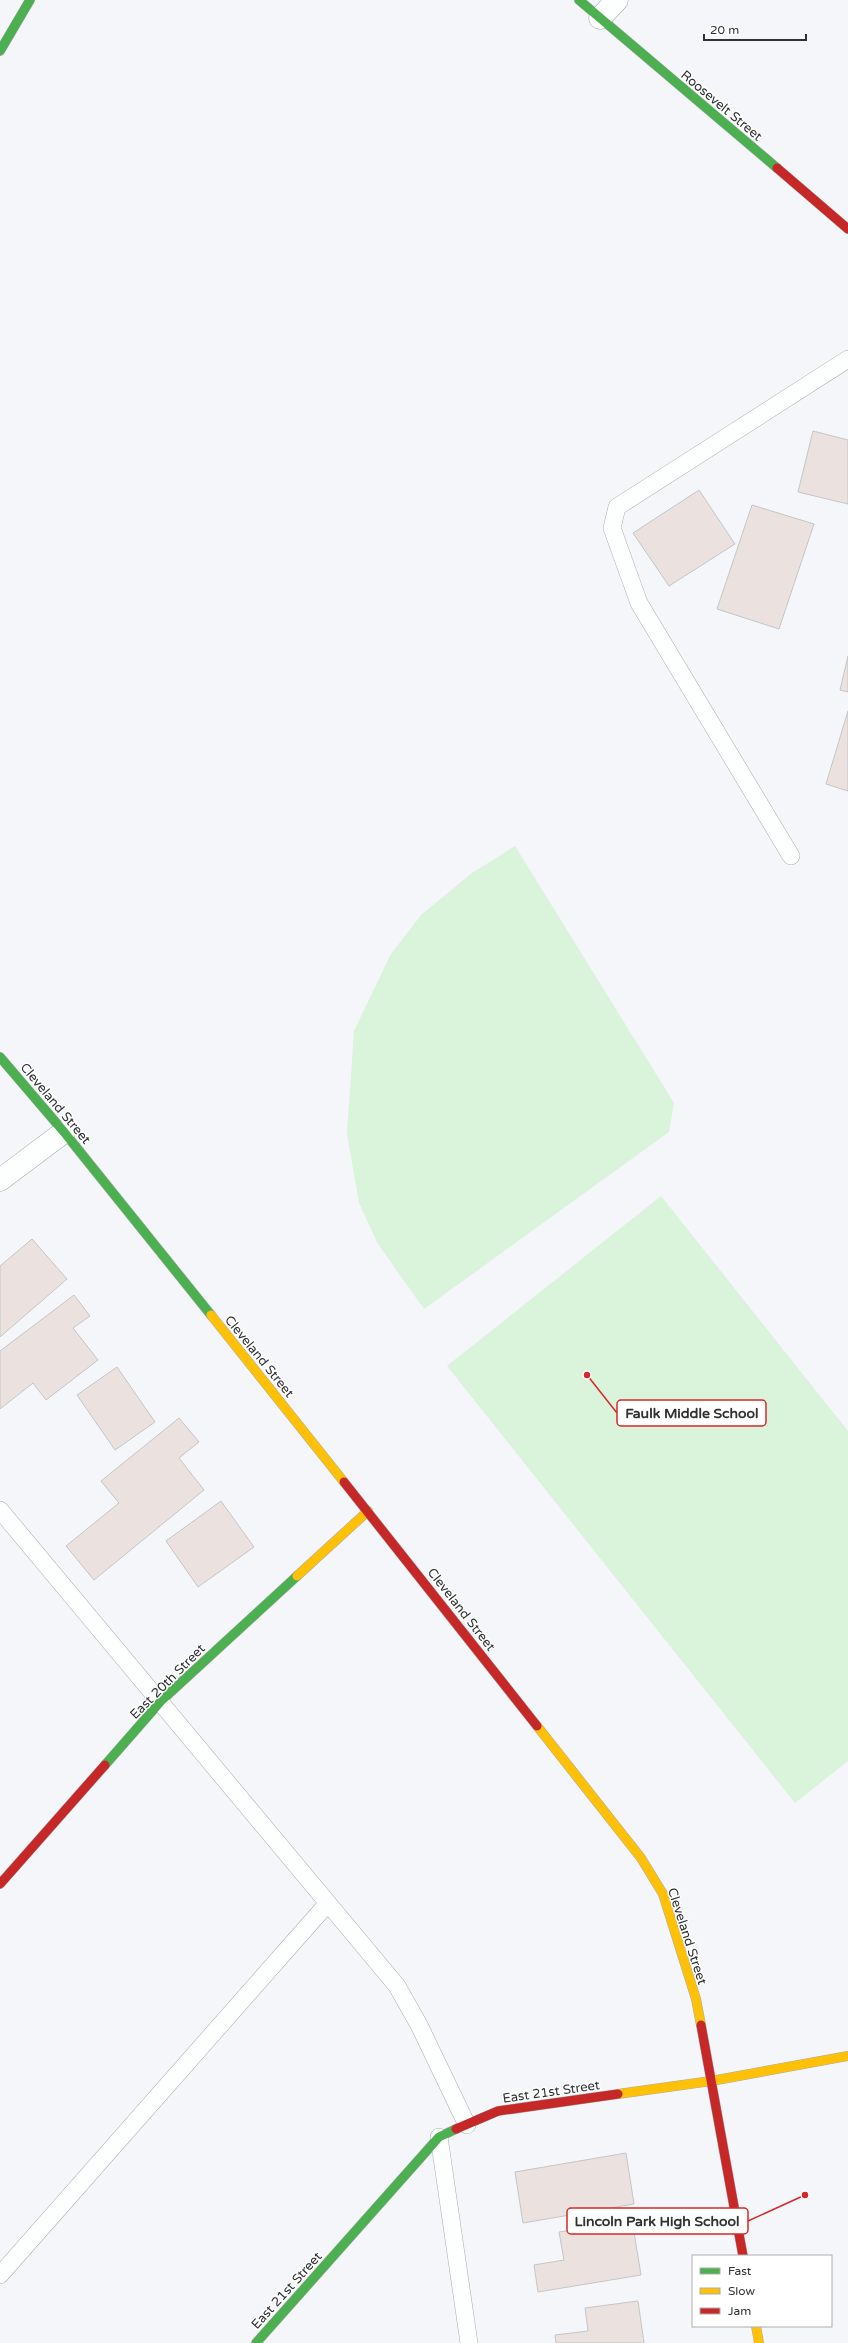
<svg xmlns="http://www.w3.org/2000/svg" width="848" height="2343" font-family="'Varela Round',sans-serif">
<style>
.green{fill:#daf3db}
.building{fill:#ebe2df;stroke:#c5c5c6}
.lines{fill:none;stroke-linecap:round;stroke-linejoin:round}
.lane-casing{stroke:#a9abad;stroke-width:18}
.street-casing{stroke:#a9abad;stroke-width:23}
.fast-casing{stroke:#a9abad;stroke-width:10}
.slow-casing{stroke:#a9abad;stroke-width:10}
.jam-casing{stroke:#a9abad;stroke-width:10}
.lane{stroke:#fdfefe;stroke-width:17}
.street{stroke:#fdfefe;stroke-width:22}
.fast{stroke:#4caf50;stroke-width:9}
.slow{stroke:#ffc107;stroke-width:9}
.jam{stroke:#c62828;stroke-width:9}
.labels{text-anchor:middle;stroke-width:3;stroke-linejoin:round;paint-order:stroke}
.street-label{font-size:13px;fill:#303133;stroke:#fff}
.leader{fill:none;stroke:#d62828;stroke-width:1.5}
.callout-dot{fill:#d62828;stroke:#fff;stroke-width:1.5}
.callout{fill:#fff;stroke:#d62828;stroke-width:1.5}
.callout-label{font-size:14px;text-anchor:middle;font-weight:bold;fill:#303133}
</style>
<rect width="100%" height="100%" fill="#f4f6f9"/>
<path class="green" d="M515,846L674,1103L669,1132L424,1309L378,1244L359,1203L347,1134L354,1031L391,954L421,915L472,873Z
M661,1196L848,1431V1761L795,1803L447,1366Z"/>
<path class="building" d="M813,431L848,440V504L798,492Z
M699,490L735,544L669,586L633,533Z
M752,505L814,524L779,629L717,609Z
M848,656V692L840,690Z
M848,711V791L826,784Z
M32,1239L67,1279L0,1337V1266Z
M74,1295L90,1316L73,1328L98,1360L46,1400L33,1383L0,1409V1351Z
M117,1367L155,1422L115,1450L77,1395Z
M179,1418L199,1442L179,1458L204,1490L94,1580L66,1546L119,1503L101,1481Z
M221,1501L254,1547L198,1587L166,1541Z
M626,2153L634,2204L523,2223L515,2172Z
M632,2220L641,2275L538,2292L534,2265L564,2260L559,2232Z
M638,2301L644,2343H556L555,2335L588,2331L585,2308Z"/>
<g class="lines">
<g class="lane-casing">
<path id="lane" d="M791,856L639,603L612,528L617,507L848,359
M0,1510L397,1986L419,2025L467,2125
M439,2137L469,2343
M0,2275L328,1903"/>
</g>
<g class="street-casing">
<path id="street" d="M600,18L617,0
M0,1180L64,1132"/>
</g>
<g class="fast-casing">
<path id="fast" d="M579,0L777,168
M0,51L30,0
M0,1057L64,1132L211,1315
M105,1765L161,1701L297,1576
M256,2343L439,2137L456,2129"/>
</g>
<g class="slow-casing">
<path id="slow" d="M211,1315L344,1482
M297,1576L368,1511
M537,1726L641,1858L663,1894L696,1999L701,2025
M618,2094L711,2081L848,2056
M756,2326L759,2343"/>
</g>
<g class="jam-casing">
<path id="jam" d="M777,168L848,229
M344,1482L537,1726
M0,1884L105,1765
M701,2025L743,2256
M456,2129L498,2111L618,2094"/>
</g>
<use href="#lane" class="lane"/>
<use href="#street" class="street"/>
<use href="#fast" class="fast"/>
<use href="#slow" class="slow"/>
<use href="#jam" class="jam"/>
</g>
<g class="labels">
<g class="street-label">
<text transform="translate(722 105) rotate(40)" y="5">Roosevelt Street</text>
<text transform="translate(56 1103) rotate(50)" y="5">Cleveland Street</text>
<text transform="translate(260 1356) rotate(51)" y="5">Cleveland Street</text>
<text transform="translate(462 1609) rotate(52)" y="5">Cleveland Street</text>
<text transform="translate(167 1681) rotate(-45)" y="5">East 20th Street</text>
<text transform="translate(688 1936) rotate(72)" y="5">Cleveland Street</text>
<text transform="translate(551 2091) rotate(-8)" y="5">East 21st Street</text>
<text transform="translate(286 2290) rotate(-48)" y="5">East 21st Street</text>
</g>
</g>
<path class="leader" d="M587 1375L617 1413M805 2195L748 2221"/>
<g class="callout-dot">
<circle cx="587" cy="1375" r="4"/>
<circle cx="805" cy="2195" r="4"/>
</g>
<g class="callout">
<rect x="617" y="1400" width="149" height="26" rx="4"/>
<rect x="567" y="2208" width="181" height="26" rx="4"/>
</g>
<g class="callout-label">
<text x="692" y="1418">Faulk Middle School</text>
<text x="657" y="2226">Lincoln Park High School</text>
</g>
<rect x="692" y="2255" width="140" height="72" fill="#ffffff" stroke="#acadad"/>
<rect x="700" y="2268" width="20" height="6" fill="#4caf50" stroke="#acadad"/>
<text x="728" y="2275" font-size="12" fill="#303133">Fast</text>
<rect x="700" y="2288" width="20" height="6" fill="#ffc107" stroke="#acadad"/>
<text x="728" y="2295" font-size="12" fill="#303133">Slow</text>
<rect x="700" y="2308" width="20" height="6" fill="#c62828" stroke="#acadad"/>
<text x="728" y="2315" font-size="12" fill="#303133">Jam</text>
<path d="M704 34v6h102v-6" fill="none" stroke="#303133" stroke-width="2"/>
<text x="710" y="34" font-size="12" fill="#303133" stroke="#ffffff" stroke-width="3" paint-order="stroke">20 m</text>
</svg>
